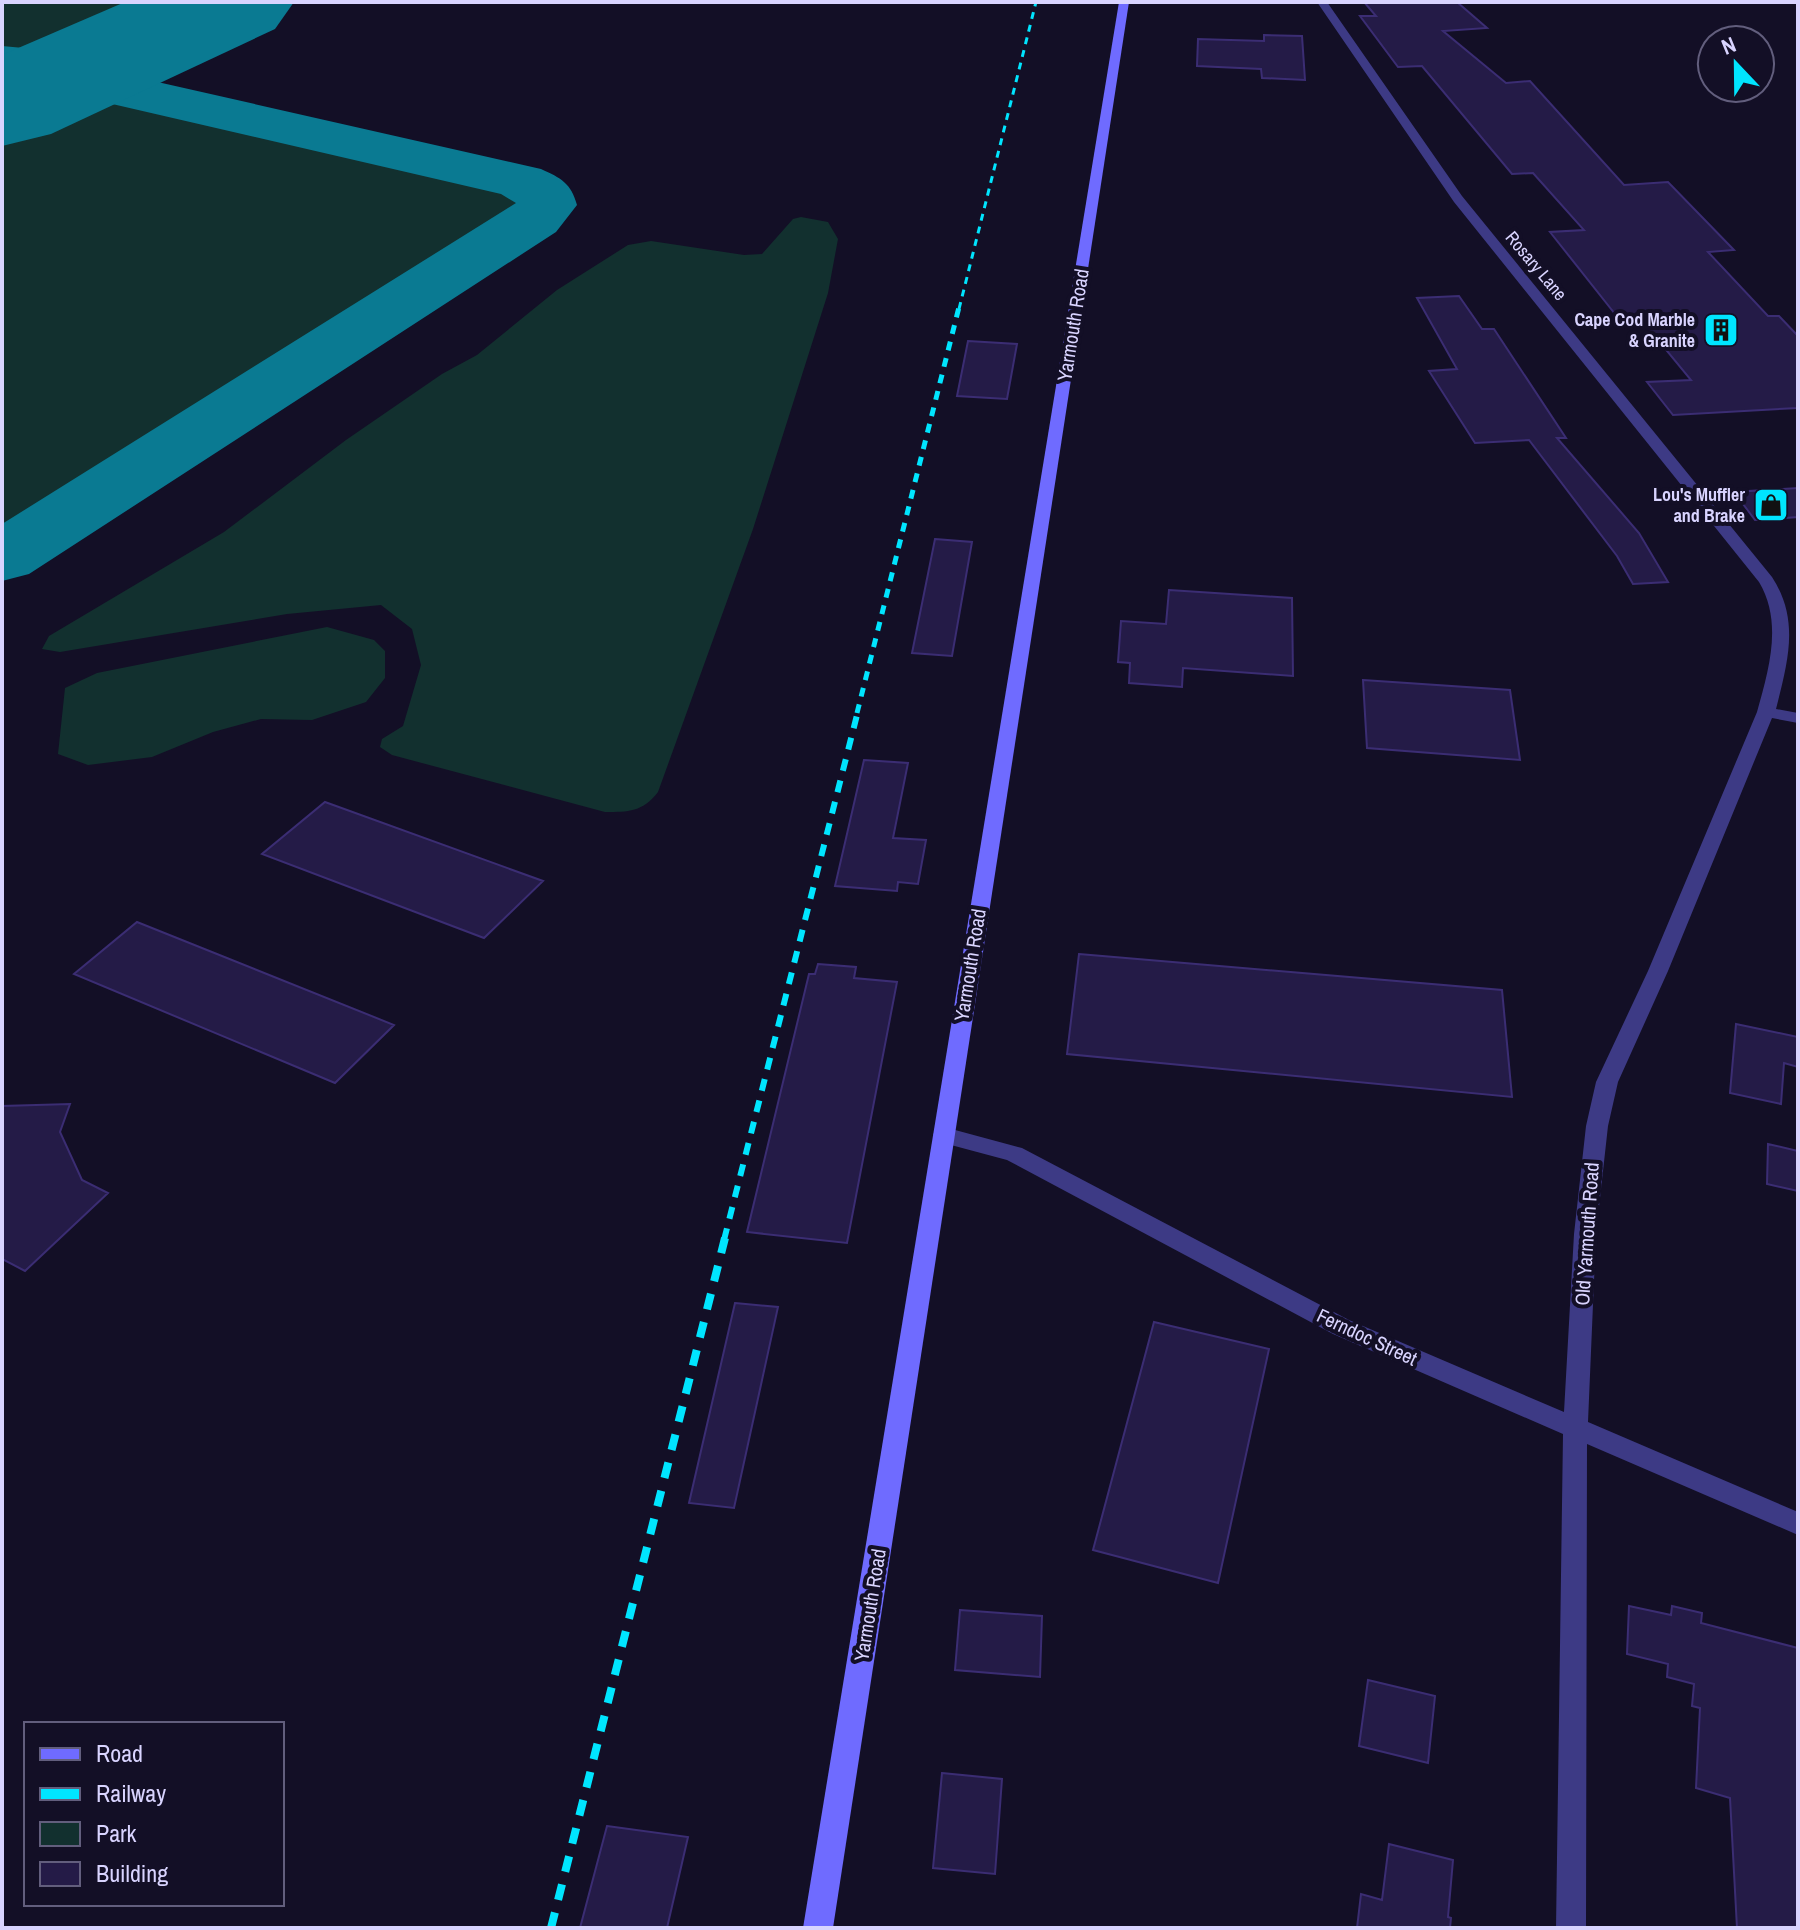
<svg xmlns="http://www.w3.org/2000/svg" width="1800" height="1930" font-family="'Archivo Narrow',sans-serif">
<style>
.green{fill:#12302f}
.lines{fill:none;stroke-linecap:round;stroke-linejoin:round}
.taxiway{fill:#0a7a92;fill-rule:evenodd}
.runway{fill:#0a7a92;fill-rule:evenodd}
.building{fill:#241b47;stroke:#3b2d73;stroke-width:2}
.minor{fill:#3d3a85;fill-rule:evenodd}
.secondary{fill:#6f6bff;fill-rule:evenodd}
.rail-far3{stroke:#00e5ff;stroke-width:3;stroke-dasharray:7 6;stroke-linecap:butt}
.rail-far2{stroke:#00e5ff;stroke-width:5;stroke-dasharray:9 8;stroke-linecap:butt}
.rail-far1{stroke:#00e5ff;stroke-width:6;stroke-dasharray:12 10;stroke-linecap:butt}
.rail{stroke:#00e5ff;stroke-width:8;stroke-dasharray:16 13;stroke-linecap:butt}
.labels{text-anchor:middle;stroke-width:8;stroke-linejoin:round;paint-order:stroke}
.far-street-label{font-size:18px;fill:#d9d4ff;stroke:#130f26}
.far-poi-label{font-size:18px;font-weight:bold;fill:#d9d4ff;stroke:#130f26;text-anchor:end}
.street-label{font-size:20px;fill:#d9d4ff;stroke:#130f26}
</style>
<rect width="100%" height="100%" fill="#130f26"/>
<path class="green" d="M2,2H158L43,52L2,48Z
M115,101L158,108L508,187L525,196L527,204L506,223L2,539V143L82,107Z
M801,217L828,222L838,239L828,293L753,529L658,792C643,812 628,812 605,812L392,755L380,747L382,739L403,726L421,665L412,629L381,605L287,614L60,652L42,649L49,636L224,532L346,440L442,374L477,355L557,290L628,245L651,241L744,255L762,254L793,219Z
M327,627L374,640L385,651V678L366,702L312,720L261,719L213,732L152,757L88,765L58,754L65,688L97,673Z"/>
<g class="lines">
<path class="taxiway" d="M109,41L128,46L135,57L125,73L131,76L541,169C561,178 571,183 577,205L556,232L29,574L2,581V524L516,203L501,194L95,100L84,94L75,81L43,83L2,78V46L56,51Z"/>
<path class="runway" d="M125,2H294L275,29L51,134L2,146V55Z"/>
</g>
<path class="building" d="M1364,2H1457L1487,28L1443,31L1506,83L1530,81L1624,185L1668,182L1734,250L1708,252L1768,316H1779L1798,336V408L1673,415L1647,382L1691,380L1640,318L1619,319L1550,232L1584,230L1533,173L1512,174L1422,66L1398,67L1360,16H1376Z
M1264,35L1302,36L1305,80L1262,78L1261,69L1197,66L1198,39L1264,41Z
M1459,296L1482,329H1494L1566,438H1557L1639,533L1668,582L1633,584L1617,556L1529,440L1475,443L1429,371L1457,369L1417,298Z
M968,341L1017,344L1007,399L957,396Z
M1798,488V517L1755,520L1734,492Z
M935,539L972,542L952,656L912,653Z
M1169,590L1292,598L1293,676L1183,668L1182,687L1129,683L1130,663L1118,662L1121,621L1166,624Z
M1363,680L1510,690L1520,760L1367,748Z
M864,760L908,763L893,838L926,840L918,884L898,882L897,891L835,886Z
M325,802L543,881L484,938L262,854Z
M137,922L394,1025L335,1083L74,974Z
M1079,954L1502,990L1512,1097L1067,1054Z
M818,964L856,967L854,978L897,982L847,1243L747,1232L809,974H815Z
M1736,1024L1798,1037V1067L1784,1063L1781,1104L1730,1093Z
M70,1104L60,1132L82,1180L108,1193L25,1271L2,1259V1106Z
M1768,1144L1798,1151V1191L1767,1184Z
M735,1303L778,1307L734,1508L689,1503Z
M1154,1322L1269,1349L1218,1583L1093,1550Z
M1629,1606L1671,1615L1672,1606L1702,1613L1701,1623L1798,1648V1928H1737L1730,1798L1696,1788L1700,1708L1692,1706L1694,1684L1667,1677L1668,1664L1627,1654Z
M960,1610L1042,1616L1040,1677L955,1670Z
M1368,1680L1435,1696L1428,1763L1359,1746Z
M942,1773L1002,1779L995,1874L933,1868Z
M607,1826L688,1837L667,1928H580Z
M1389,1844L1453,1860L1448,1917L1451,1918L1450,1928H1357L1361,1894L1382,1900Z"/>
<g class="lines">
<path class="minor" d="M1317,2H1327L1462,196L1772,577C1800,620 1788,661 1776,709L1798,713V723L1772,718L1668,971L1618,1082L1608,1126L1596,1234L1588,1422L1798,1512V1535L1587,1444L1586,1928H1556L1563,1434L1333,1334L1007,1160L936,1141L933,1135L936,1129L944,1127L1022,1148L1349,1320L1564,1412L1574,1234L1586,1126L1596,1082L1648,971L1757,712C1769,669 1783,622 1759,582L1454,202Z"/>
<path class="secondary" d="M1119,2H1129L833,1928H803Z"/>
<path class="rail-far3" d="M959,309L1036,2"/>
<path class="rail-far2" d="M857,713L959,307"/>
<path class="rail-far1" d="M724,1240L858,711"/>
<path class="rail" d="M551,1928L725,1238"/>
</g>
<defs>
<g id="building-square" transform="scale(1.8)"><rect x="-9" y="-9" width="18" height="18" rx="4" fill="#00e5ff" stroke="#130f26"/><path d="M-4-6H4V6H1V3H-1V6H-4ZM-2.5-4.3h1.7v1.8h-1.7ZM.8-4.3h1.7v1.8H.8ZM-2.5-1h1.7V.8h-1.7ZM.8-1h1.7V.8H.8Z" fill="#111"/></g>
<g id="shop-square" transform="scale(1.8)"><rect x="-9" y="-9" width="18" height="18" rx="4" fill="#00e5ff" stroke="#130f26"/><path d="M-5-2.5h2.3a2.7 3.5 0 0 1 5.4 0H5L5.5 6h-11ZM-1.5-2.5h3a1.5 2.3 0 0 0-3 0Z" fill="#111"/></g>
</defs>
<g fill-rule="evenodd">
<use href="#building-square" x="1721" y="330"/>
<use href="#shop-square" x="1771" y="505"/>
</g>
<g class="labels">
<g class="far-street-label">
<text transform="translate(1536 266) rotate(50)" y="6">Rosary Lane</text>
</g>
<g class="far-poi-label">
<text x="1695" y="326">Cape Cod Marble<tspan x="1695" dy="21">&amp; Granite</tspan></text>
<text x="1745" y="501">Lou's Muffler<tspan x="1745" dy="21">and Brake</tspan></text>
</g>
<g class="street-label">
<text transform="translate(1073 325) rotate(-81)" y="7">Yarmouth Road</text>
<text transform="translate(970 965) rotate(-81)" y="7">Yarmouth Road</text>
<text transform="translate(1587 1234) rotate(-86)" y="7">Old Yarmouth Road</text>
<text transform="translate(1367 1337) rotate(25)" y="7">Ferndoc Street</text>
<text transform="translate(870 1605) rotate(-81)" y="7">Yarmouth Road</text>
</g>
</g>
<rect width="1800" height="1930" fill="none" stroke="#d9d4ff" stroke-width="8"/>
<rect x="24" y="1722" width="260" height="184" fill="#130f26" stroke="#625e7d" stroke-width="2"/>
<rect x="40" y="1748" width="40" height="12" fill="#6f6bff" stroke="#625e7d" stroke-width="2"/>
<text x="96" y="1762" font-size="24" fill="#d9d4ff">Road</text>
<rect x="40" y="1788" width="40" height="12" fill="#00e5ff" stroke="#625e7d" stroke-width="2"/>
<text x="96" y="1802" font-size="24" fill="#d9d4ff">Railway</text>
<rect x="40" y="1822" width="40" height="24" fill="#12302f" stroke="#625e7d" stroke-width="2"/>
<text x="96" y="1842" font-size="24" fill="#d9d4ff">Park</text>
<rect x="40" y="1862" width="40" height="24" fill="#241b47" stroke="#625e7d" stroke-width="2"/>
<text x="96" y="1882" font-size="24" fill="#d9d4ff">Building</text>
<g transform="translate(1736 64) rotate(338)"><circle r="38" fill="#130f26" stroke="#625e7d" stroke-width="2"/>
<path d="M0-6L14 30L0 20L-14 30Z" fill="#00e5ff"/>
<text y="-12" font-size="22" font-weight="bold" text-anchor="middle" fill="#d9d4ff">N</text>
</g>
</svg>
